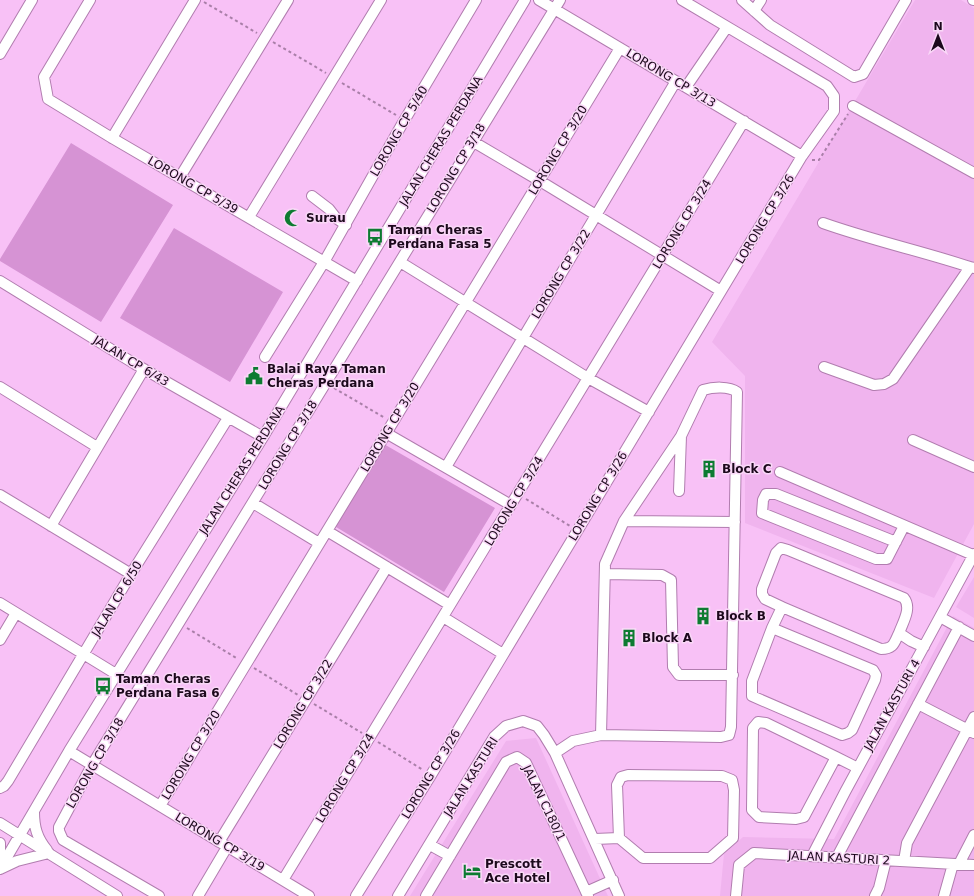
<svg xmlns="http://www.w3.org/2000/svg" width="974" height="896" font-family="'DejaVu Sans',sans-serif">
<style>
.built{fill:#f0b4ee}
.green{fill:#d693d4}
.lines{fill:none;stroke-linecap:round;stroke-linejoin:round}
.minor-casing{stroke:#b17daf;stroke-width:12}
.path{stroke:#a97fa8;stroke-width:2;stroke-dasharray:3 3;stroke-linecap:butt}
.minor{stroke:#fff;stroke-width:10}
.labels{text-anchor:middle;stroke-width:3;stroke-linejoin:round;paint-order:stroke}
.street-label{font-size:12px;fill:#1c091c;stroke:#f9d7f7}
.poi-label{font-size:12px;font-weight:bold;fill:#1c091c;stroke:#f9d7f7;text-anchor:start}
</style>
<rect width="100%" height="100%" fill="#f8c1f6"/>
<path class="built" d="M915,0H961L974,8V524L934,598L745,523V376L712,342Z
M974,577V618L956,607Z
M953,616L974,628V896H720L724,854L743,837L834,839Z
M536,738L608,896H410L506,741Z"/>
<path class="green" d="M71,143L173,205L101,322L0,261V259Z
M174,228L283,292L230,382L120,318Z
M382,443L495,508L444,592L331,524Z"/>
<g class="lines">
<g class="minor-casing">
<path id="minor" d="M90,0L44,77L48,99L112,138L357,281
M539,0L802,156
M742,0L770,25L854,77L863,74L906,0
M973,0H974
M754,11L761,0
M0,54L32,0
M686,87L727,27
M853,106L974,173
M112,138L195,0
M472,141L540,181L721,291
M180,177L288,0
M312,196L329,209L336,218L346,225
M249,217L381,0
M823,223C871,240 921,251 970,267
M400,262L588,378L649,412
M0,281L135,364L263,437
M265,357L324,262L401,126L476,0
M824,367L874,385L884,384L893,379L970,267L974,268
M0,387L97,447
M386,433L511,505
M913,440L974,467
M446,467L676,81
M780,472L973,555
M0,495L131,574
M253,503L319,543
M624,521L735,522
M51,526L144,369
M327,531L450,605
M896,542L776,494H766L763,500L762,513L876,559H887L904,526
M605,574L662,575L671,580L673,667L679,675H733
M0,603L116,674
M443,617L503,654
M940,617L974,636
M772,628L873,670L876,675L875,680L852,730L848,733L842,735L752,696V681L772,628L782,607
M899,633C903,622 912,608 904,598L788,550L781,548L776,553L762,589V594L765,599L782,607L881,649C894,649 894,643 899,633L911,641L924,647
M0,640L16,613
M918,704L974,733
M601,735L605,564L624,521L681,436L679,491
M69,751L309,896
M555,753L573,741L601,735L721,737L729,735L731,727L737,392C729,386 713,387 703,390L681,436
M836,757L804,817L796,819L759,817L752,810L753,728L758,722L766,723L836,757L858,768
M0,788L4,786L8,781L131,574L228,418
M160,806L620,48
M34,812C34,827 37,838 47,850
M0,823L117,896
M595,839L619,838L617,785L621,777L628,775L722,776L732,780L734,790L733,838L710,858H643L619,838
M219,842L387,567
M0,843V866
M430,845L450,856
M812,856L845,792L974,554
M837,857L959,627
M904,861L907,843L974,717
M959,864L974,835
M0,869L69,751L263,437L525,0
M0,869L17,861L49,853
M283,880L744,121
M586,892L613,880
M159,896L63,840L59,831V827L92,765L560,0
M198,896L227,847
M356,896L431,775L802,156L834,111V96L827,86L682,0
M398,896L494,737L506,726L523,721L537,726L544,735L555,753L619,896
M426,896L506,762L517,757L526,763L588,896
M736,896L739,865L754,853L974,865
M875,896L879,888L886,860
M944,896L953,864"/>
</g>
<path class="path" d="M204,2L257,33
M273,42L326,73
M342,83L396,115
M812,160H819L848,114
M334,388L385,418
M526,499L570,526
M187,628L238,659
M254,668L298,695
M314,704L362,733
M378,742L423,770"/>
<use href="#minor" class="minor"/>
</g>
<defs>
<g id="mosque-bare" transform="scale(1.38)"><path d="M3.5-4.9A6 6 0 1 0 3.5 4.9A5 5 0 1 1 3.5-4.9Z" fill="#0d7b31" stroke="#f9d7f7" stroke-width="2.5" paint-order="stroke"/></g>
<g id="bus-bare" transform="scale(1.38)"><path d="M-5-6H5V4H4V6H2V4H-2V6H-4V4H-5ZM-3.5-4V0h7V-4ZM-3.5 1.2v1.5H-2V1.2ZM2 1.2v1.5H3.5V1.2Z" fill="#0d7b31" stroke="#f9d7f7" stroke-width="2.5" paint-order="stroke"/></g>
<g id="civic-bare" transform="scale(1.38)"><path d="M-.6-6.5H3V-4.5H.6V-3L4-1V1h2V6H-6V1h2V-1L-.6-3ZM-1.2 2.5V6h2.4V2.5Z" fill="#0d7b31" stroke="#f9d7f7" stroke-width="2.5" paint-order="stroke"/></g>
<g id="building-bare" transform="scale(1.38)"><path d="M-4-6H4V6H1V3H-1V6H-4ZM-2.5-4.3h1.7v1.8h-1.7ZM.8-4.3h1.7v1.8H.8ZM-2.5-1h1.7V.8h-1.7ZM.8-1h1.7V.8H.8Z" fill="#0d7b31" stroke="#f9d7f7" stroke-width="2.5" paint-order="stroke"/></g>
<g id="hotel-bare" transform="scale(1.38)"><path d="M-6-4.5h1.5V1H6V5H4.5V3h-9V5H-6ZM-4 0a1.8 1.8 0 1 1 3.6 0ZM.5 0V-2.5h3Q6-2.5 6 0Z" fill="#0d7b31" stroke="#f9d7f7" stroke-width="2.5" paint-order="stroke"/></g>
</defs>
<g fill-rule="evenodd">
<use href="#mosque-bare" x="293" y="218"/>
<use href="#bus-bare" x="375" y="237"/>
<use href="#civic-bare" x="254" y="376"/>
<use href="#building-bare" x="709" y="469"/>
<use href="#building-bare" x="703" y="616"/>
<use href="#building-bare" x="629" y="638"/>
<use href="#bus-bare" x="103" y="686"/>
<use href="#hotel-bare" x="472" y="871"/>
</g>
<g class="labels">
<g class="street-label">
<text transform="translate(671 78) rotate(31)" y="4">LORONG CP 3/13</text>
<text transform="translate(399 131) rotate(-60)" y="4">LORONG CP 5/40</text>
<text transform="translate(441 141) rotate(-59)" y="4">JALAN CHERAS PERDANA</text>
<text transform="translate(558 150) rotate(-59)" y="4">LORONG CP 3/20</text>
<text transform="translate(456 168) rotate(-59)" y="4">LORONG CP 3/18</text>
<text transform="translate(193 185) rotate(30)" y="4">LORONG CP 5/39</text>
<text transform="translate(765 219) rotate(-59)" y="4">LORONG CP 3/26</text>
<text transform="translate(682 224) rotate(-59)" y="4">LORONG CP 3/24</text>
<text transform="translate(561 274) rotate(-59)" y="4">LORONG CP 3/22</text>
<text transform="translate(131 361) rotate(31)" y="4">JALAN CP 6/43</text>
<text transform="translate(390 427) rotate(-59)" y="4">LORONG CP 3/20</text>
<text transform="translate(288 445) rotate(-59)" y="4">LORONG CP 3/18</text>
<text transform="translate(242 470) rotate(-58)" y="4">JALAN CHERAS PERDANA</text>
<text transform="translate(598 496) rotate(-59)" y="4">LORONG CP 3/26</text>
<text transform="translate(514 501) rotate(-59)" y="4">LORONG CP 3/24</text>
<text transform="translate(117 599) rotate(-59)" y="4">JALAN CP 6/50</text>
<text transform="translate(303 704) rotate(-59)" y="4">LORONG CP 3/22</text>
<text transform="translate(892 705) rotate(-61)" y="4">JALAN KASTURI 4</text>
<text transform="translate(191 755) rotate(-59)" y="4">LORONG CP 3/20</text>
<text transform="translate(95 763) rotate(-60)" y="4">LORONG CP 3/18</text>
<text transform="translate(431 774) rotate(-59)" y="4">LORONG CP 3/26</text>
<text transform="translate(471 777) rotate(-58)" y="4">JALAN KASTURI</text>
<text transform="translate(345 778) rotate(-59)" y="4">LORONG CP 3/24</text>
<text transform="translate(544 803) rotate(64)" y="4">JALAN C180/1</text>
<text transform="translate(220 842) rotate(31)" y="4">LORONG CP 3/19</text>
<text transform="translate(839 858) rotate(3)" y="4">JALAN KASTURI 2</text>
</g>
<g class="poi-label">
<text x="306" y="222">Surau</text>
<text x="388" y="234">Taman Cheras<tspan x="388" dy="14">Perdana Fasa 5</tspan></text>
<text x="267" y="373">Balai Raya Taman<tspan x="267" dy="14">Cheras Perdana</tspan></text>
<text x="722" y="473">Block C</text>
<text x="716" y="620">Block B</text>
<text x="642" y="642">Block A</text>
<text x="116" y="683">Taman Cheras<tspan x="116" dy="14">Perdana Fasa 6</tspan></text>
<text x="485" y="868">Prescott<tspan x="485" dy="14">Ace Hotel</tspan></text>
</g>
</g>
<g transform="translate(938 36)" stroke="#f9d7f7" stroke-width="3" paint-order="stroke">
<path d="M0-3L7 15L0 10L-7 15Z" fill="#1c091c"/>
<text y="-6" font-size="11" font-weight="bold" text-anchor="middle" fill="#1c091c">N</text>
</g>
</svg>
